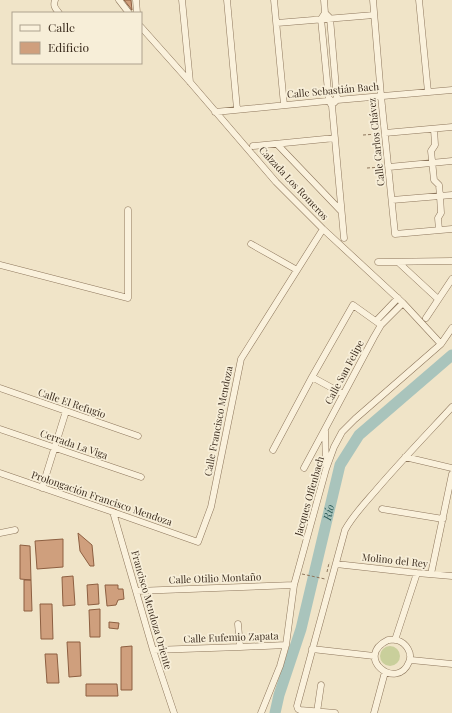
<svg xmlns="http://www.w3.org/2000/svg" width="452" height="713" font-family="'Playfair Display',serif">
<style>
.green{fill:#c9cf9b}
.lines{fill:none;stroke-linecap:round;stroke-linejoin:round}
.river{stroke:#a9c4bc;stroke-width:11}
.building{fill:#cf9f7d;stroke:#8d5f41}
.minor-casing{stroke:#8d765c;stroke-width:7}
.path{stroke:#8d765c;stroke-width:1;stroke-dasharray:3 2;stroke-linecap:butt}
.minor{stroke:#faf1dc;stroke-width:6}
.labels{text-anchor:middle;stroke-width:3.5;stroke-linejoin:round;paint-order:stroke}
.street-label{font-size:10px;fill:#3d2e20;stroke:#f7eed8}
.water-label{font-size:11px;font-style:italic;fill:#2f5d5a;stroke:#f7eed8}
</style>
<rect width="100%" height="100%" fill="#f0e4c8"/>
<path class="green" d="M380 656a10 10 0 1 1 20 0a10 10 0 1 1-20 0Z"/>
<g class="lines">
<path class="river" id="s1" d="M275,713L279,695L301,629L340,465L359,435L452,355"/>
</g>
<path class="building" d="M124,0H131L132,10Z
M113,500L118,502L116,510L110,508Z
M78,533L92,545L94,566H90L80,551Z
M63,539V567L37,569L35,541Z
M20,545L30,546L31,580L20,579Z
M73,576L75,605L63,606L62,577Z
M24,580H31L32,611H24Z
M98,584L99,604L88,605L87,585Z
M105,585H118V589H123L124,599L118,600L116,605L107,606Z
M40,604H52L53,639H41Z
M100,609V637H90L89,610Z
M109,622L119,623L118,629L109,628Z
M67,642H80L81,676L69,677Z
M132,646V690H121V647Z
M45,654H57L59,683H47Z
M86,684H117L118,696H86Z"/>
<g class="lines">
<g class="minor-casing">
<path id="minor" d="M55,0C53,6 55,8 59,13
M119,0L129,13
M136,0L137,13
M182,0L190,82
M227,0L237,109
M274,0L284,105
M324,0L325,13L330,18L337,100L334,103
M373,0L381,96L395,234L452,229
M419,0L428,92
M325,13L321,19L329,101L332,106L344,238
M277,23L374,15
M141,27L190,82L276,182L323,229L403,303L441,344
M215,112L337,100L452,90
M434,129L435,145L431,151L434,180L439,185L440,196L441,213L438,218L439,230
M385,133L452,127
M277,144L341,211
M253,146L335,138
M389,167L452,161
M392,200L452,195
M251,244L297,270
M378,262L452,261
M398,262L438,299
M0,265L128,298V210
M426,318L452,279
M376,321L398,298
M312,377L343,394
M0,388L138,436
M0,429L141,477
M325,431L326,466
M273,450L312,377L353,305L381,325
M405,457L452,468
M304,468L325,429L374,337L381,325L403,303
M0,473L113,512L198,542L211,507L241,359L323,229
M42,488L66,411
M382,509L443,519
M113,512L153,650L174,713
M0,533L15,530
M336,564L417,573L452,576
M431,574L452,474
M136,591L294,585
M238,624L240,647
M388,640C391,640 394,639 397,640C406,643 413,653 409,662C397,692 353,657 388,640Z
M395,640L417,573
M312,649L374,656
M153,650L240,647L286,645
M411,660L452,664
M317,712L321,685
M261,713L280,666L286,645L294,585L326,469L334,447L342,432L355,419L441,344L452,328
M335,713L300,710L298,709L297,706L345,530C353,515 366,502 377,489C401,461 427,434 452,407
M374,713L385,672"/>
</g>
<path class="path" d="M363,135L378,134
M367,168L383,167
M327,572L329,563H330
M302,574L325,579"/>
<use href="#minor" class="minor"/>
</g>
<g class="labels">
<g class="street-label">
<text transform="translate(333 90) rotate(-5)" y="4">Calle Sebastián Bach</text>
<text transform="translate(376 142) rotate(-96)" y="4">Calle Carlos Chávez</text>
<text transform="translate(294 183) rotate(47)" y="4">Calzada Los Romeros</text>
<text transform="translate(344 372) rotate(-62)" y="4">Calle San Felipe</text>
<text transform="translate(72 403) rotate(19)" y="4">Calle El Refugio</text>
<text transform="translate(218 421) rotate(-79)" y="4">Calle Francisco Mendoza</text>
<text transform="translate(74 444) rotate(19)" y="4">Cerrada La Viga</text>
<text transform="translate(309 496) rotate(-74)" y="4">Jacques Offenbach</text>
<text transform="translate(102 498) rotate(19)" y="4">Prolongación Francisco Mendoza</text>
<text transform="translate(395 560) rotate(6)" y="4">Molino del Rey</text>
<text transform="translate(215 578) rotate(-2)" y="4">Calle Otilio Montaño</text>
<text transform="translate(152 610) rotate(74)" y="4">Francisco Mendoza Oriente</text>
<text transform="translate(231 637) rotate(-2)" y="4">Calle Eufemio Zapata</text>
</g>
<g class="water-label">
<text dy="4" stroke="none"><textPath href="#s1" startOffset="208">Río</textPath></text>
</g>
</g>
<rect x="12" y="12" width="130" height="52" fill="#f7eed8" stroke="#ada18e"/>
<rect x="20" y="25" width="20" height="6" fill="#faf1dc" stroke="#ada18e"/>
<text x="48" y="32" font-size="12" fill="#3d2e20">Calle</text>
<rect x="20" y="42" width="20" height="12" fill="#cf9f7d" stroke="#ada18e"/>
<text x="48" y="52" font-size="12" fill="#3d2e20">Edificio</text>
</svg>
